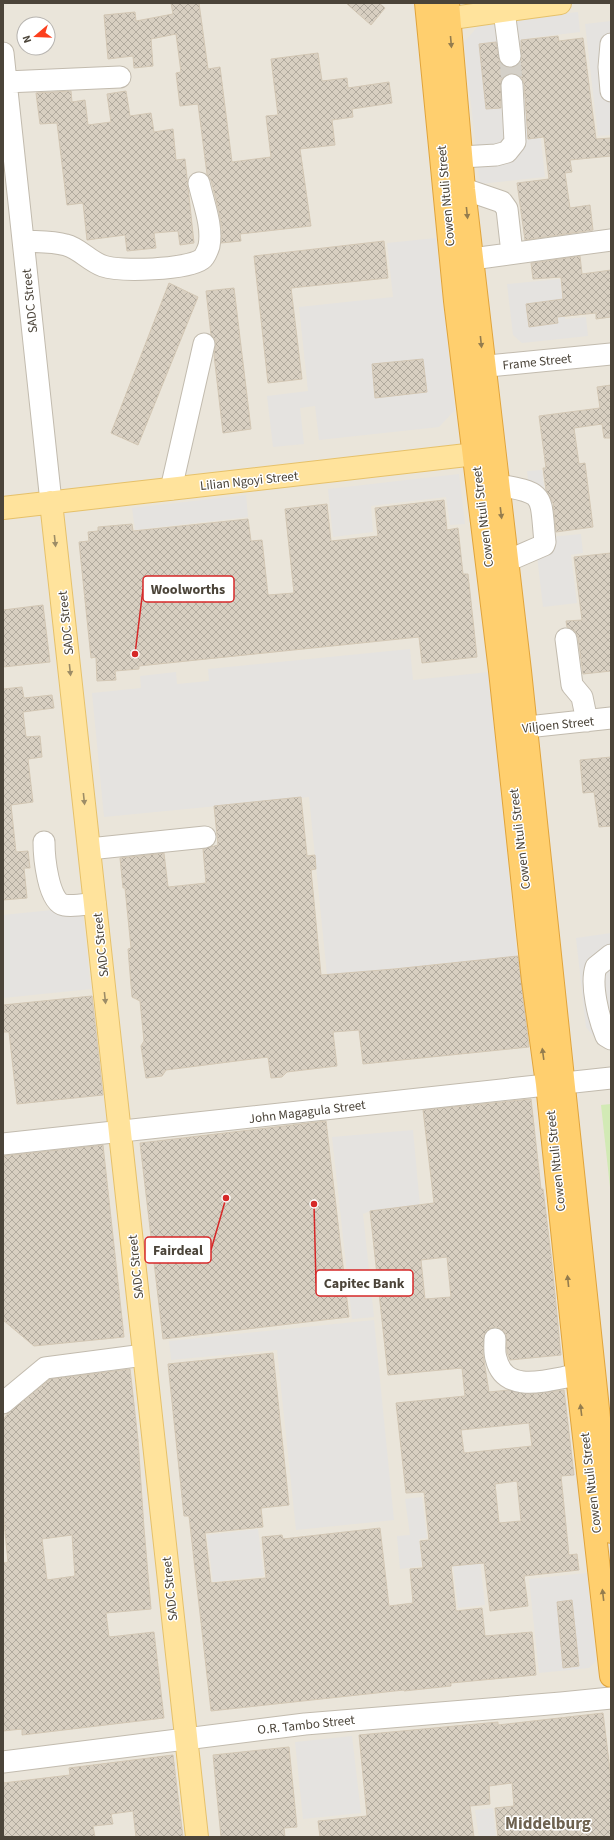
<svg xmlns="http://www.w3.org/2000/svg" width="614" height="1840" font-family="'Source Sans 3',sans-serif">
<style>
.residential{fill:#eae5da;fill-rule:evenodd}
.green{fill:#d2eab5}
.parking{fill:#e5e3e0}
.building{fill:url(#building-cross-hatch);stroke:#d3c7b4;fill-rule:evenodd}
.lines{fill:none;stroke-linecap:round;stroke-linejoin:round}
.minor-tunnel{stroke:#d4d0c8;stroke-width:21;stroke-dasharray:21 10;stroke-linecap:butt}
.minor-casing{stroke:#c2bbae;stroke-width:23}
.major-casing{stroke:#e6c16a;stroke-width:24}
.highway-casing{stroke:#e0a43c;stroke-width:24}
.minor{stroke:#fff;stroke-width:21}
.major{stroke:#ffe39c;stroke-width:22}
.highway{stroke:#ffcf6e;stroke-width:22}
.oneway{fill:#937c4e}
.oneway2{fill:#9c8c66}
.labels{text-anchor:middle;stroke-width:3;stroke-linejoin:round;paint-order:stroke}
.street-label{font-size:13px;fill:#4b4439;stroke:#fff}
.district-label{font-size:17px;font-weight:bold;fill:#6e6250;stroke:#fff}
.leader{fill:none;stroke:#d62828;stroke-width:1.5}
.callout-dot{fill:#d62828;stroke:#fff;stroke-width:1.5}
.callout{fill:#fff;stroke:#d62828;stroke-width:1.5}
.callout-label{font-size:14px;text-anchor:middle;font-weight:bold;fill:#4b4439}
</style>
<defs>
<pattern id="building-cross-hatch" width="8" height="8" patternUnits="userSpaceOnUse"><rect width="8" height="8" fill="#d8cfc1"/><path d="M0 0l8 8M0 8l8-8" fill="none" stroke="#b1aa9e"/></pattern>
</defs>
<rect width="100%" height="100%" fill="#f6f3ec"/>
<path class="residential" d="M3,3H611V1837H3ZM24,24H48V48H24Z"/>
<path class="green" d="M611,1104V1196L601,1105Z"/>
<path class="parking" d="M578,12L580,32L530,38L545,177L480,184L464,42L482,22Z
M611,21V135L598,136L585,24Z
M436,238L455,410L439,427L319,440L315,406L300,408L304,444L273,447L267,396L308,391L299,307L393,297L387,243Z
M560,279L565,319L586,317L588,336L522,343L513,335L507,284Z
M542,470L550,537L581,534L583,553L571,555L577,603L543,607L527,471Z
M459,474L465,524L450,525L446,497L371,506L373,532L333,537L328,489Z
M246,495L248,517L135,530L132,508Z
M410,649L413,680L489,672L517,957L327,975L309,797L104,817L92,693L141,688L140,676L176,672L177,684L209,681L208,669Z
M82,907L91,989L3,998V915Z
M611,933V1046L602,1047L586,1027L576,938Z
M413,1130L420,1206L370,1211L363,1214L374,1317L352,1319L332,1137Z
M374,1320L394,1520L296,1530L277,1350L171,1360L169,1341Z
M472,1490L485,1605L458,1608L445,1493Z
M422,1497L427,1538L419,1539L422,1566L400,1569L397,1536L410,1535L405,1499Z
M258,1529L264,1576L213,1582L207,1535Z
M587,1573L596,1661L589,1668L539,1673L529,1579Z
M352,1736L361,1813L303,1819L295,1742Z
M493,1808L496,1837H479L475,1810Z"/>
<path class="building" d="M171,3H199L208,69L220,67L232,162L271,157L266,116L278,115L271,59L318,53L322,81L347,78L348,88L389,82L392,103L352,109L353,117L332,120L335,145L300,149L311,226L240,234L241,241L221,243L222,229L219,212L211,180L207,174L198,104L180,106L176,73L181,72L176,34L151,39L153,66L134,68L133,56L108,59L104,15L135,12L136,21L173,14Z
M346,3H379L385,8L371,25Z
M558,36L559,41L583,38L596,139L611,138V156L570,160L572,172L565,173L570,208L590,205L593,230L525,240L517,183L549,179L544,137L528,139L524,84L522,78L517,74L511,73L506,75L501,80V108L486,109L479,44L496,42L500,63L505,67L511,68L518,65L521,60V40Z
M71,91L72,102L85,100L88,125L111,122L107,94L126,91L130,116L151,113L154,132L173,129L176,160L185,159L194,243L180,245L178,231L154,233L156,248L127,251L125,235L87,240L83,203L67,205L57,123L40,124L36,93Z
M384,241L388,278L291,288L302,379L268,383L254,256Z
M580,256L582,274L611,270V317L596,319V313L557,317L558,323L529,327L526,304L563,299L561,277L533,279L531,263Z
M169,283L198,297L138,445L111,433Z
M234,288L251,429L223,433L214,355L216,341L211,335L206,291Z
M423,359L427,392L375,398L372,364Z
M611,385V438H604L602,424L574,428L579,464L585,463L593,527L556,532L553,503L546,490L543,468H546L539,416L600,408L597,387Z
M444,500L447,530L458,528L463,574H468L477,657L422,663L419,637L139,666V669L115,671L116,680L97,681L96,657L91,658L79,542L89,541L88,532L98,531V527L132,524L133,531L248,519L251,541L262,540L268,595L294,593L285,509L327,504L331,541L378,536L375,508Z
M611,553V671L583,674L578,637L575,631L567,627L566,621L582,620L574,557Z
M43,605L50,662L3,667V610Z
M22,687L24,698L52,695L54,708L23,712L26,737L40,736L42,757L28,759L33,802L11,805L16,852L28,851L30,868H24L27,898L3,900V689Z
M611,757V826L599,827L594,792L583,793L580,760Z
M301,797L307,856L315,855L316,869L311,870L321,975L394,969L518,956L529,1047L363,1064L359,1030L333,1032L337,1066L287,1072L282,1077L271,1078L268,1057L166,1070L162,1076L146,1078L141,1046L144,1041L140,1001L132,997L128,949L131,948L125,888H123L120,858L164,853L168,887L206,883L203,849L218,845L214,806Z
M92,996L103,1095L17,1104L9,1032H3V1005Z
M531,1099L541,1189H543L551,1255L561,1355L510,1360L507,1352L506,1334L501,1329L495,1327L489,1329L485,1333L483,1354L489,1392L509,1390L531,1394L564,1390L574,1475L561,1476L569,1555L577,1554L579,1570L524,1576L528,1606L490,1611L484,1563L451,1566L456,1611L482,1608L485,1636L532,1632L536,1675L451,1683V1686L404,1691V1690L211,1711L189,1516H184L168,1364L273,1353L289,1505L261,1508L263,1527L205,1533L211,1583L266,1578L262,1537L282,1535L283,1539L380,1528L389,1606L413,1603L410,1569L423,1568L420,1541L429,1540L424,1492L406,1493L396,1403L465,1396L462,1368L388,1375L370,1211L434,1203L423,1110ZM447,1257L451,1297L425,1299L421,1260ZM529,1423L532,1446L464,1453L461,1430ZM517,1481L521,1521L499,1523L495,1484Z
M326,1121L349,1317L163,1339L140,1143Z
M103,1145L124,1337L34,1346L3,1320V1156Z
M130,1369L138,1440L144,1528L151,1609L106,1613L109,1637L154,1632L164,1718L22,1735V1729L3,1731V1563L8,1562L3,1512V1420L8,1413L50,1379ZM72,1535L75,1576L47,1580L42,1539Z
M572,1600L579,1666L563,1668L557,1602Z
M603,1713L611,1778V1837H498L495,1808L514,1806L512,1783L489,1786L490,1804L470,1806L474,1837H320L318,1821L367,1816L359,1735L498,1722V1725Z
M289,1747L297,1827L284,1828L285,1837H221L213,1755Z
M173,1755L183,1837H136L133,1811L111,1814L113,1824L93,1826L95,1837H3V1783L70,1775L69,1768Z"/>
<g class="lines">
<path class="minor-tunnel" d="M510,56L512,85"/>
<g class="minor-casing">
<path id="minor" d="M504,11L510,56
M611,44L609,67L611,91
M3,53L51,502
M6,82L120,77
M444,158L496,155L507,152L515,142L512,85
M464,189L502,202L507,209L512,253
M23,241C37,242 52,241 66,245C79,248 89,261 103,266C120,272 187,270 202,259C205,257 208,249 209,246C213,226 203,202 199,183
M472,259L611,240
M468,368L611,354
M498,485C547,493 540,495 545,542L544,545L507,561
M171,489L204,344
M566,639L572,685L582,697L587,721
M508,729L611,718
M44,842C44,856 48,902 64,905C73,907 86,904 95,903
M89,849L205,837
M611,955L596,967C590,985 599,1019 606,1036L611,1039
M3,1144L611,1078
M495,1339C495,1345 494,1352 496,1358C505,1396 550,1379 577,1375
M3,1403L45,1368L144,1355
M3,1762L305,1724L561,1703L611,1698"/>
</g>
<g class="major-casing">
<path id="major" d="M431,21L560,3
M51,502L197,1837
M3,508L493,452"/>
</g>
<g class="highway-casing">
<path id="highway" d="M426,3L455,301L500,671L533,981L547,1084L577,1375L611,1676
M448,3L464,189L520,671L611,1532"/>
</g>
<use href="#minor" class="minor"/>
<use href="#major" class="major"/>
<use href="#highway" class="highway"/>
</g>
<defs><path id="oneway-solid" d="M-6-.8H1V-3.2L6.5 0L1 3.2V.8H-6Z"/></defs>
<g class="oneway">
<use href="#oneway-solid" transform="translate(451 42) rotate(85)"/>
<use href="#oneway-solid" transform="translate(467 213) rotate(84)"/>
<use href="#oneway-solid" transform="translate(481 342) rotate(84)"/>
<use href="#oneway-solid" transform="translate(501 513) rotate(83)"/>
<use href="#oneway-solid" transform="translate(543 1054) rotate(-98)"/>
<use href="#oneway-solid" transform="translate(568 1281) rotate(-96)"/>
<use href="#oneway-solid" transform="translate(581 1410) rotate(-97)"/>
<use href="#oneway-solid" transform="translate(603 1595) rotate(-97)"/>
</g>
<g class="oneway2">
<use href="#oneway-solid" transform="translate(55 541) rotate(84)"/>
<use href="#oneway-solid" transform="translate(70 670) rotate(84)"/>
<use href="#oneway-solid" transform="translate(84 799) rotate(84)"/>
<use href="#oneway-solid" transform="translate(105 998) rotate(84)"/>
</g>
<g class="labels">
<g class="street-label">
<text transform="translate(445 196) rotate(-95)" y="5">Cowen Ntuli Street</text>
<text transform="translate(29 301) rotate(-96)" y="5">SADC Street</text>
<text transform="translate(537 361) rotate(-6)" y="5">Frame Street</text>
<text transform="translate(249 480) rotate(-6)" y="5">Lilian Ngoyi Street</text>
<text transform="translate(482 517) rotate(-97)" y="5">Cowen Ntuli Street</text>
<text transform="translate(65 623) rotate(-96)" y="5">SADC Street</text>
<text transform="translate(558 724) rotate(-6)" y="5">Viljoen Street</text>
<text transform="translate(519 839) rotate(-97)" y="5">Cowen Ntuli Street</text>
<text transform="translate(100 945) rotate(-96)" y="5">SADC Street</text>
<text transform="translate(307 1111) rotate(-7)" y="5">John Magagula Street</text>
<text transform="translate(555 1161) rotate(-96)" y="5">Cowen Ntuli Street</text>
<text transform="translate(135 1267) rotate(-96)" y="5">SADC Street</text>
<text transform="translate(590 1483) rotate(-97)" y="5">Cowen Ntuli Street</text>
<text transform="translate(169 1589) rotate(-96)" y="5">SADC Street</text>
<text transform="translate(306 1724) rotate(-6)" y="5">O.R. Tambo Street</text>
</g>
<g class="district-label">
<text x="548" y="1829">Middelburg</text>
</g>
</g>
<path class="leader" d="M135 654L143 589M226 1198L211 1250M314 1204L316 1283"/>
<g class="callout-dot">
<circle cx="135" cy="654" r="4"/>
<circle cx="226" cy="1198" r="4"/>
<circle cx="314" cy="1204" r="4"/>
</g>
<g class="callout">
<rect x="143" y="576" width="91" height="26" rx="4"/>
<rect x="145" y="1237" width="66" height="26" rx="4"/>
<rect x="316" y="1270" width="97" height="26" rx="4"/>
</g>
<g class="callout-label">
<text x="188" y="594">Woolworths</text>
<text x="178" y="1255">Fairdeal</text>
<text x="364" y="1288">Capitec Bank</text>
</g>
<rect width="614" height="1840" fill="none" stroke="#4b4439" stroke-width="8"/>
<g transform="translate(36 36) rotate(251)"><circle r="19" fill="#ffffff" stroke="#b7b4b0"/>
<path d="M0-3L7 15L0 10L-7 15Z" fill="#fc3f1d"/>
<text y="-6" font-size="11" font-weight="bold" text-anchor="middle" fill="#4b4439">N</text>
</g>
</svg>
